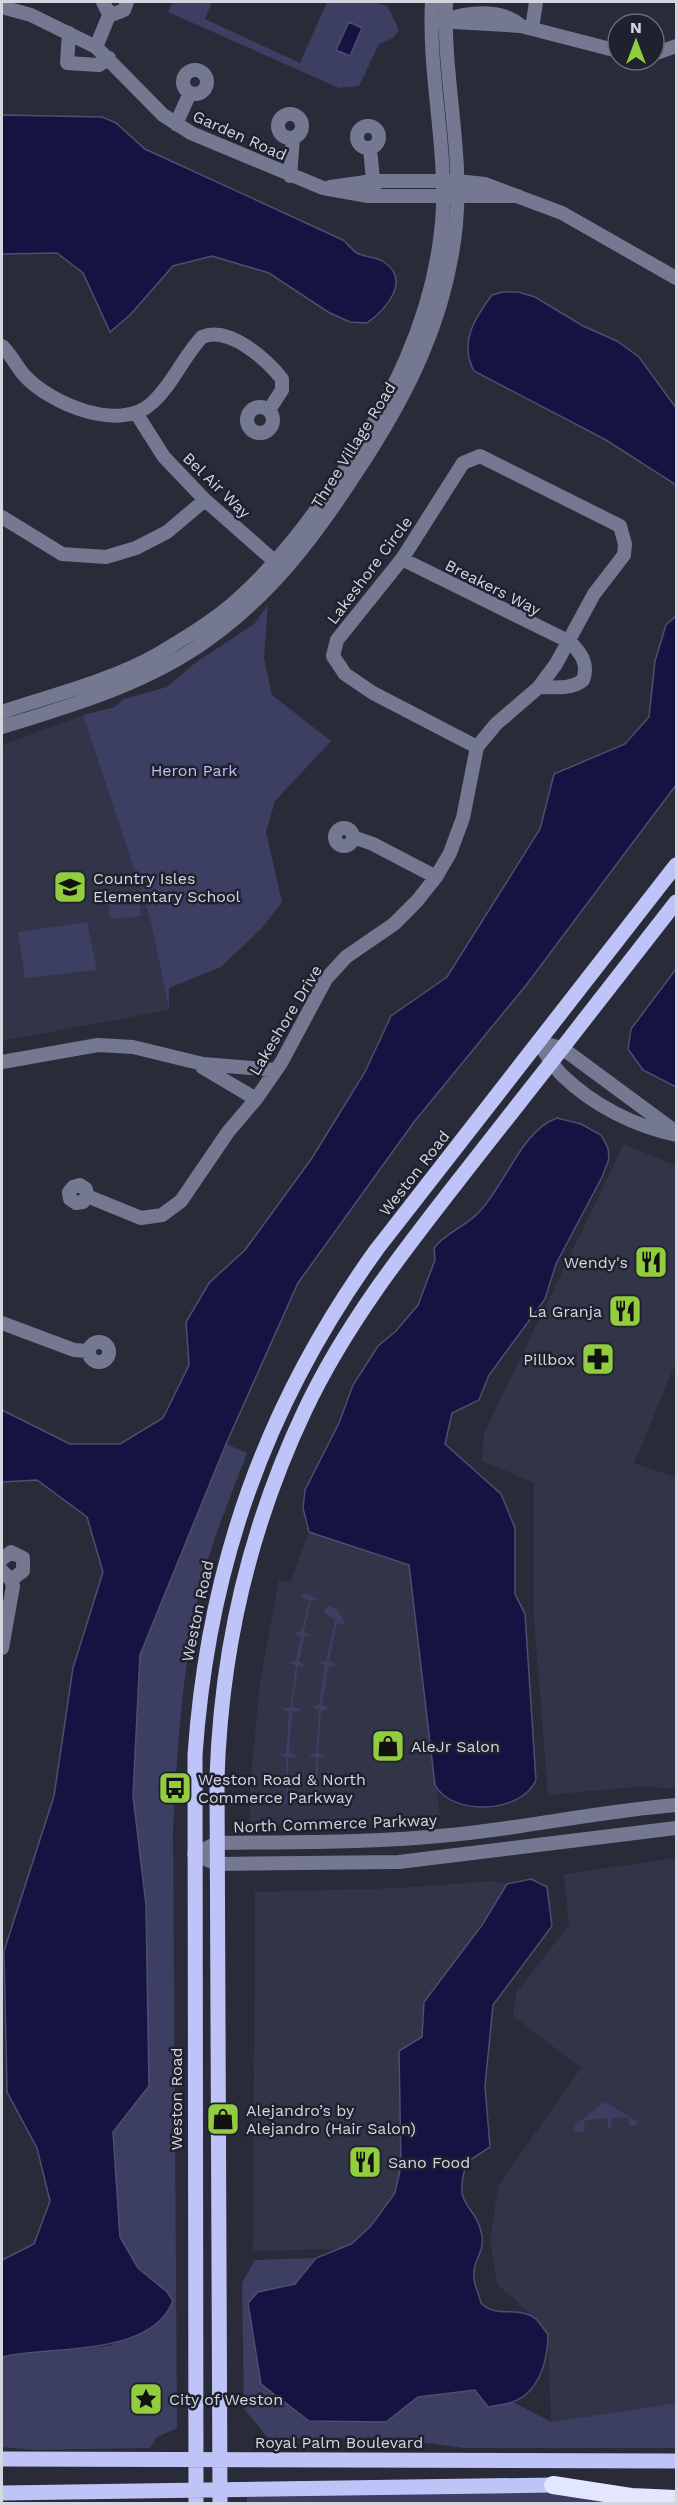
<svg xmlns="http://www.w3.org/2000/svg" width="678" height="2505" font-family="'Work Sans',sans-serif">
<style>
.built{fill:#323448}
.green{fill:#3c3f61}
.water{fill:#151341;stroke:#4e4e70;stroke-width:1.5}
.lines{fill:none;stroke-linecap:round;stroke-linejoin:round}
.minor{stroke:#757891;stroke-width:14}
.major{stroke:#bec4f7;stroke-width:15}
.highway{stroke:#e2e6ff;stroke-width:18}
.labels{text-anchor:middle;stroke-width:5;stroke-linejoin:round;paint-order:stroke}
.street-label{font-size:16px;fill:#d4d6df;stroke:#20212f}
.park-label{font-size:16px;fill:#bbc1f2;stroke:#20212f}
.poi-label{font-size:16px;fill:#d4d6df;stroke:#20212f;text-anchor:start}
</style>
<rect width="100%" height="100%" fill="#292b39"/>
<path class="built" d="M83,715L150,918L169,1010L2,1041V745Z
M624,1144L676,1166V1362L634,1463L676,1477V1788L634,1787L548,1795L534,1619V1483L482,1461L484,1433Z
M309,1532L409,1564L440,1816L393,1824L250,1825V1788L260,1681L279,1580L290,1583Z
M676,1858V2403L551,2422L548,2334L535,2318L497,2284L490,2241L498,2186L581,2068L513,2016L516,1993L569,1925L564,1874Z
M493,1881L507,1884L422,2015V2037L407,2045L398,2067L401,2166L395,2192L370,2227L351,2244L338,2249L253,2251L255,1892L400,1888Z"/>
<path class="green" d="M173,2H212L205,19L300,63L327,2H377L388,7L399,30L393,38L379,44L359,86L339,88L168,12Z
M268,605L264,658L272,695L331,741L275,801L266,832L282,902L262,928L221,967L169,988V1010L150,918L83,715L115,707L124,699L167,687L195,663L254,624Z
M139,896L141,916L110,919L108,899Z
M87,922L97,970L25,978L18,932Z
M226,1444L247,1453C232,1493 215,1532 204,1574C183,1658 177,1745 173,1831L177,2428L157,2437L150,2448L36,2450L2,2447V2357L21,2352L110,2346L158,2321L167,2292L138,2268L120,2237L113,2132L149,2086L146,1905L133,1796L140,1655Z
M304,1593L319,1600H311L304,1632L313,1635L304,1637L299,1661L307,1666H298L292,1707L300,1708L301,1711L292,1712L289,1753L297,1756L288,1758V1800L297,1803L280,1804L279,1800L286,1799V1758L278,1755L286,1753L289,1712L282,1709L290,1707L296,1666L289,1663L296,1660L301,1637L294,1633L302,1631L309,1600L301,1597Z
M330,1606L338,1610L346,1625L337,1623L329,1661L337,1665L328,1667L322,1705L330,1709L321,1711L318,1753L327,1756L318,1758V1798L327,1802L310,1803L309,1799L315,1798L316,1758L308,1755L316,1753L319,1710L312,1707L319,1705L325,1666L318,1662L326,1661L335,1620L324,1613L326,1607Z
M605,2102L638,2122L636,2125L629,2126L628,2117L612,2118L611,2128H608L607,2118L584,2121L585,2132L574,2131L575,2125Z
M316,2258L295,2284L258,2292L386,2422L418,2397L476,2390L488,2407L513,2402L551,2422L676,2403V2448H464L398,2439L268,2438L244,2409L242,2283L255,2260Z
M552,2492L624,2504H247V2495Z"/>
<path class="water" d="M349,22L362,28L350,56L336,50Z
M2,115L102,117L116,123L145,149L343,240C348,244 352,250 357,253C366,258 376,256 384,262C412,281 385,310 367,323L350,322L328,312L269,273L212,256L173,266L130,315L110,332L83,273L57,253L2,254Z
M503,292H518L535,297L583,326L617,341L639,357L676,408V485L606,440L474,371C459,343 474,319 492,295Z
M676,616V785L527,984L414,1122L298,1283L226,1444L140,1655L133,1796L146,1905L149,2086L113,2132L120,2237L138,2268L167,2292L173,2301C151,2358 50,2345 2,2357V2260L34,2244L50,2201L37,2148L7,2092L4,1951L54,1796L73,1668L103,1572L87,1517L37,1480L2,1482V1410L70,1444H120L163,1418L189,1365L186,1322L209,1283L245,1250L312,1158L365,1072L391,1016L447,977L540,829L554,774L625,744L649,717L655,661L666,625Z
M676,969V1087L643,1070L628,1049L631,1029Z
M557,1118L581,1124L601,1135L608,1148L609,1159L602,1177L556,1264L545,1299L489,1375L479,1400L452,1413L445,1444L501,1494L515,1528V1594L525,1614L536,1780C522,1813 453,1817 435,1785L409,1565L309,1532L303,1508L305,1490L339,1423L353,1385L378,1346L396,1331L418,1305L435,1260L434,1248C446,1232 466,1227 480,1211C505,1185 522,1130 557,1118Z
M531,1879L547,1887L552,1926L493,2005L485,2086L490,2147L467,2162C451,2210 476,2201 482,2236C484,2253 475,2257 474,2272C472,2282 479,2293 481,2303C496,2319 519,2305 536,2319C540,2323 544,2330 548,2334C548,2361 539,2393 512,2402C505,2405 495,2405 488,2407L475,2390L418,2397L386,2422L309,2421L261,2384L248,2303L258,2292L295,2284L316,2258L351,2244L370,2227L395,2193L401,2166L399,2051L422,2037L424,2002L482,1925L507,1884Z"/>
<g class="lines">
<path class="minor" d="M103,2L107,10L114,14L124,10L127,2
M2,7L31,15L96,47L163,115L191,133L323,188L368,196H518
M436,21L521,26C502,8 468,12 445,20
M521,26L618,51
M532,29L536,2
M69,33L67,63L99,65L109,58
M96,47L110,13
M654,54L676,46
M183 82a12 12 0 1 1 24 0a12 12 0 1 1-24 0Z
M278 126a12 12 0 1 1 24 0a12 12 0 1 1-24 0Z
M176,124L190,93
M357 137a11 11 0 1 1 22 0a11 11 0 1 1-22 0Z
M370,148L374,191
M290,176L293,138
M330,187L373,181H457L485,184L562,213L676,278
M2,346C11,354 16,366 24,375C50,404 120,433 152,403C173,384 183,357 202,337C229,325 267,360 282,379V390L269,410
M247 420a13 13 0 1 1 26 0a13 13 0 1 1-26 0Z
M136,413L164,457L205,500L280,566
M2,517L62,554L106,557L136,548L167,532L205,500
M402,559L570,642C581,653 589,664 583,680C571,690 553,687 539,687
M2,712C53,695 110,681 158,654C185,638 215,620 238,599C276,565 307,524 336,482C390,403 433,320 442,223C448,149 428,76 432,2
M2,727C73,705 149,683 210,638C271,594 313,539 354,476C406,398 447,319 456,224C463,150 443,76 446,2
M335 837a9 9 0 1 1 18 0a9 9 0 1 1-18 0Z
M353,837L373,844L436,877
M538,1042C546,1053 553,1067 563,1076C594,1106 635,1126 676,1135
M538,1042L562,1048L676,1132
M2,1062L98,1045L133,1047L203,1064L276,1070
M202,1067L256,1099
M87,1196L83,1202L76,1203L70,1199L69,1192L73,1187L80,1185L86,1189L87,1196L141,1218L162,1215L181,1201L228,1132L256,1099L281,1063L326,979L346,957L394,924L417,901L436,877L450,853L463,818L477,747L496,724L539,687L556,664L594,594L624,555L625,544L620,526L480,456L463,463L402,559L337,640L333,656L345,674L373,693L477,747
M2,1323L74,1350L88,1351
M89 1352a10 10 0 1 1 20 0a10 10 0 1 1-20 0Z
M2,1559L11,1552L23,1558V1571L11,1580
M2,1571L11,1580L13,1586L2,1648
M194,1854L217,1843C295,1842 373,1843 450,1835C526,1828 600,1811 676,1805
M194,1854L217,1864L399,1862L676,1828"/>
<path class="major" d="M2,2459L676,2461
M2,2493L553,2485
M196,2504L195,1755C208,1566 266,1403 377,1249L676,865
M220,2504L217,1778C221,1650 250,1526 305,1410C349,1317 413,1239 476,1158C543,1073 610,987 676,902"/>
<path class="highway" d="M553,2485L631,2497L676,2499"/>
</g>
<defs>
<g id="school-square" transform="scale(1.725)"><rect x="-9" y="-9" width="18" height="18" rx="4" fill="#92cd3f" stroke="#20212f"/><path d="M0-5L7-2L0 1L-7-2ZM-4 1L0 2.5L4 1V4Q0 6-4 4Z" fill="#111"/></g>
<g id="restaurant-square" transform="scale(1.725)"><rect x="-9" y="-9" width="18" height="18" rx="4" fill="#92cd3f" stroke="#20212f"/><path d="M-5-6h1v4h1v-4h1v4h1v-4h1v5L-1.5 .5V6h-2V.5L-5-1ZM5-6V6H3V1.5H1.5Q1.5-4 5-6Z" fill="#111"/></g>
<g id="pharmacy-square" transform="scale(1.725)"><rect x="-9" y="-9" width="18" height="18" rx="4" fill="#92cd3f" stroke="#20212f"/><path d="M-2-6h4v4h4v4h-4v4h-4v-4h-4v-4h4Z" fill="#111"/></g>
<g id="shop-square" transform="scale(1.725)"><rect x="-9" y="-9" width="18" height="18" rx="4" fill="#92cd3f" stroke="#20212f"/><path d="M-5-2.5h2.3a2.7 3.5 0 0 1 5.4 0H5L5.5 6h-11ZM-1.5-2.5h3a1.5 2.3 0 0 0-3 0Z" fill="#111"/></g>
<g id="bus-square" transform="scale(1.725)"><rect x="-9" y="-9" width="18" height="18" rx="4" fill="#92cd3f" stroke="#20212f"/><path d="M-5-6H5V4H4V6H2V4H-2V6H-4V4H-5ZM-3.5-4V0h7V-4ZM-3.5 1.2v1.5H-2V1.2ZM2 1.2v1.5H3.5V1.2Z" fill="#111"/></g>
<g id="sight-square" transform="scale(1.725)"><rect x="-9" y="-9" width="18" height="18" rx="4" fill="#92cd3f" stroke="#20212f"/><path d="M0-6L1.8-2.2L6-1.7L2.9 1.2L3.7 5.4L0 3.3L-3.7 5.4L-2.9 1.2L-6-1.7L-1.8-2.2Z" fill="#111"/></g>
</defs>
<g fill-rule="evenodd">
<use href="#school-square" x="70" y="887"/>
<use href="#restaurant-square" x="651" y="1262"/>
<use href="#restaurant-square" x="625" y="1311"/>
<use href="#pharmacy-square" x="598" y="1359"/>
<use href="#shop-square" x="388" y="1746"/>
<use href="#bus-square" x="175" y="1788"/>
<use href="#shop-square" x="223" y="2119"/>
<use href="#restaurant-square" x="365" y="2162"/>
<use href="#sight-square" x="146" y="2399"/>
</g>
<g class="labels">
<g class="street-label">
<text transform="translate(240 135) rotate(24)" y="6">Garden Road</text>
<text transform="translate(353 445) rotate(-58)" y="6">Three Village Road</text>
<text transform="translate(217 485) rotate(44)" y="6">Bel Air Way</text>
<text transform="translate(369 570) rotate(-53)" y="6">Lakeshore Circle</text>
<text transform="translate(493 587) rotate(27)" y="6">Breakers Way</text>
<text transform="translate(285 1020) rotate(-59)" y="6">Lakeshore Drive</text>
<text transform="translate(414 1173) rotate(-52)" y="6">Weston Road</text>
<text transform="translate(197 1611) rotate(-78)" y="6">Weston Road</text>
<text transform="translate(335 1823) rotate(-2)" y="6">North Commerce Parkway</text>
<text transform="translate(176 2099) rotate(-90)" y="6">Weston Road</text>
<text x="339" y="2448">Royal Palm Boulevard</text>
</g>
<g class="park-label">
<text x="194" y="776">Heron Park</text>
</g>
<g class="poi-label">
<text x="93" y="884">Country Isles<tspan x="93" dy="18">Elementary School</tspan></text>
<text x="628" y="1268" text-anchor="end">Wendy's</text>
<text x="602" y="1317" text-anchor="end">La Granja</text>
<text x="575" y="1365" text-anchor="end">Pillbox</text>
<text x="411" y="1752">AleJr Salon</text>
<text x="198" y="1785">Weston Road &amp; North<tspan x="198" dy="18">Commerce Parkway</tspan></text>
<text x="246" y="2116">Alejandro’s by<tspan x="246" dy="18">Alejandro (Hair Salon)</tspan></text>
<text x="388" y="2168">Sano Food</text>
<text x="169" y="2405">City of Weston</text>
</g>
</g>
<rect width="678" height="2505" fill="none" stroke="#d4d6df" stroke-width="6"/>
<g transform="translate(636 42)"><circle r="28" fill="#20212f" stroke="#686975" stroke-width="1.5"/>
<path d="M0-4.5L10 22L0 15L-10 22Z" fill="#92cd3f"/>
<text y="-9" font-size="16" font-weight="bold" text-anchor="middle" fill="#d4d6df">N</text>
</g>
</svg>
